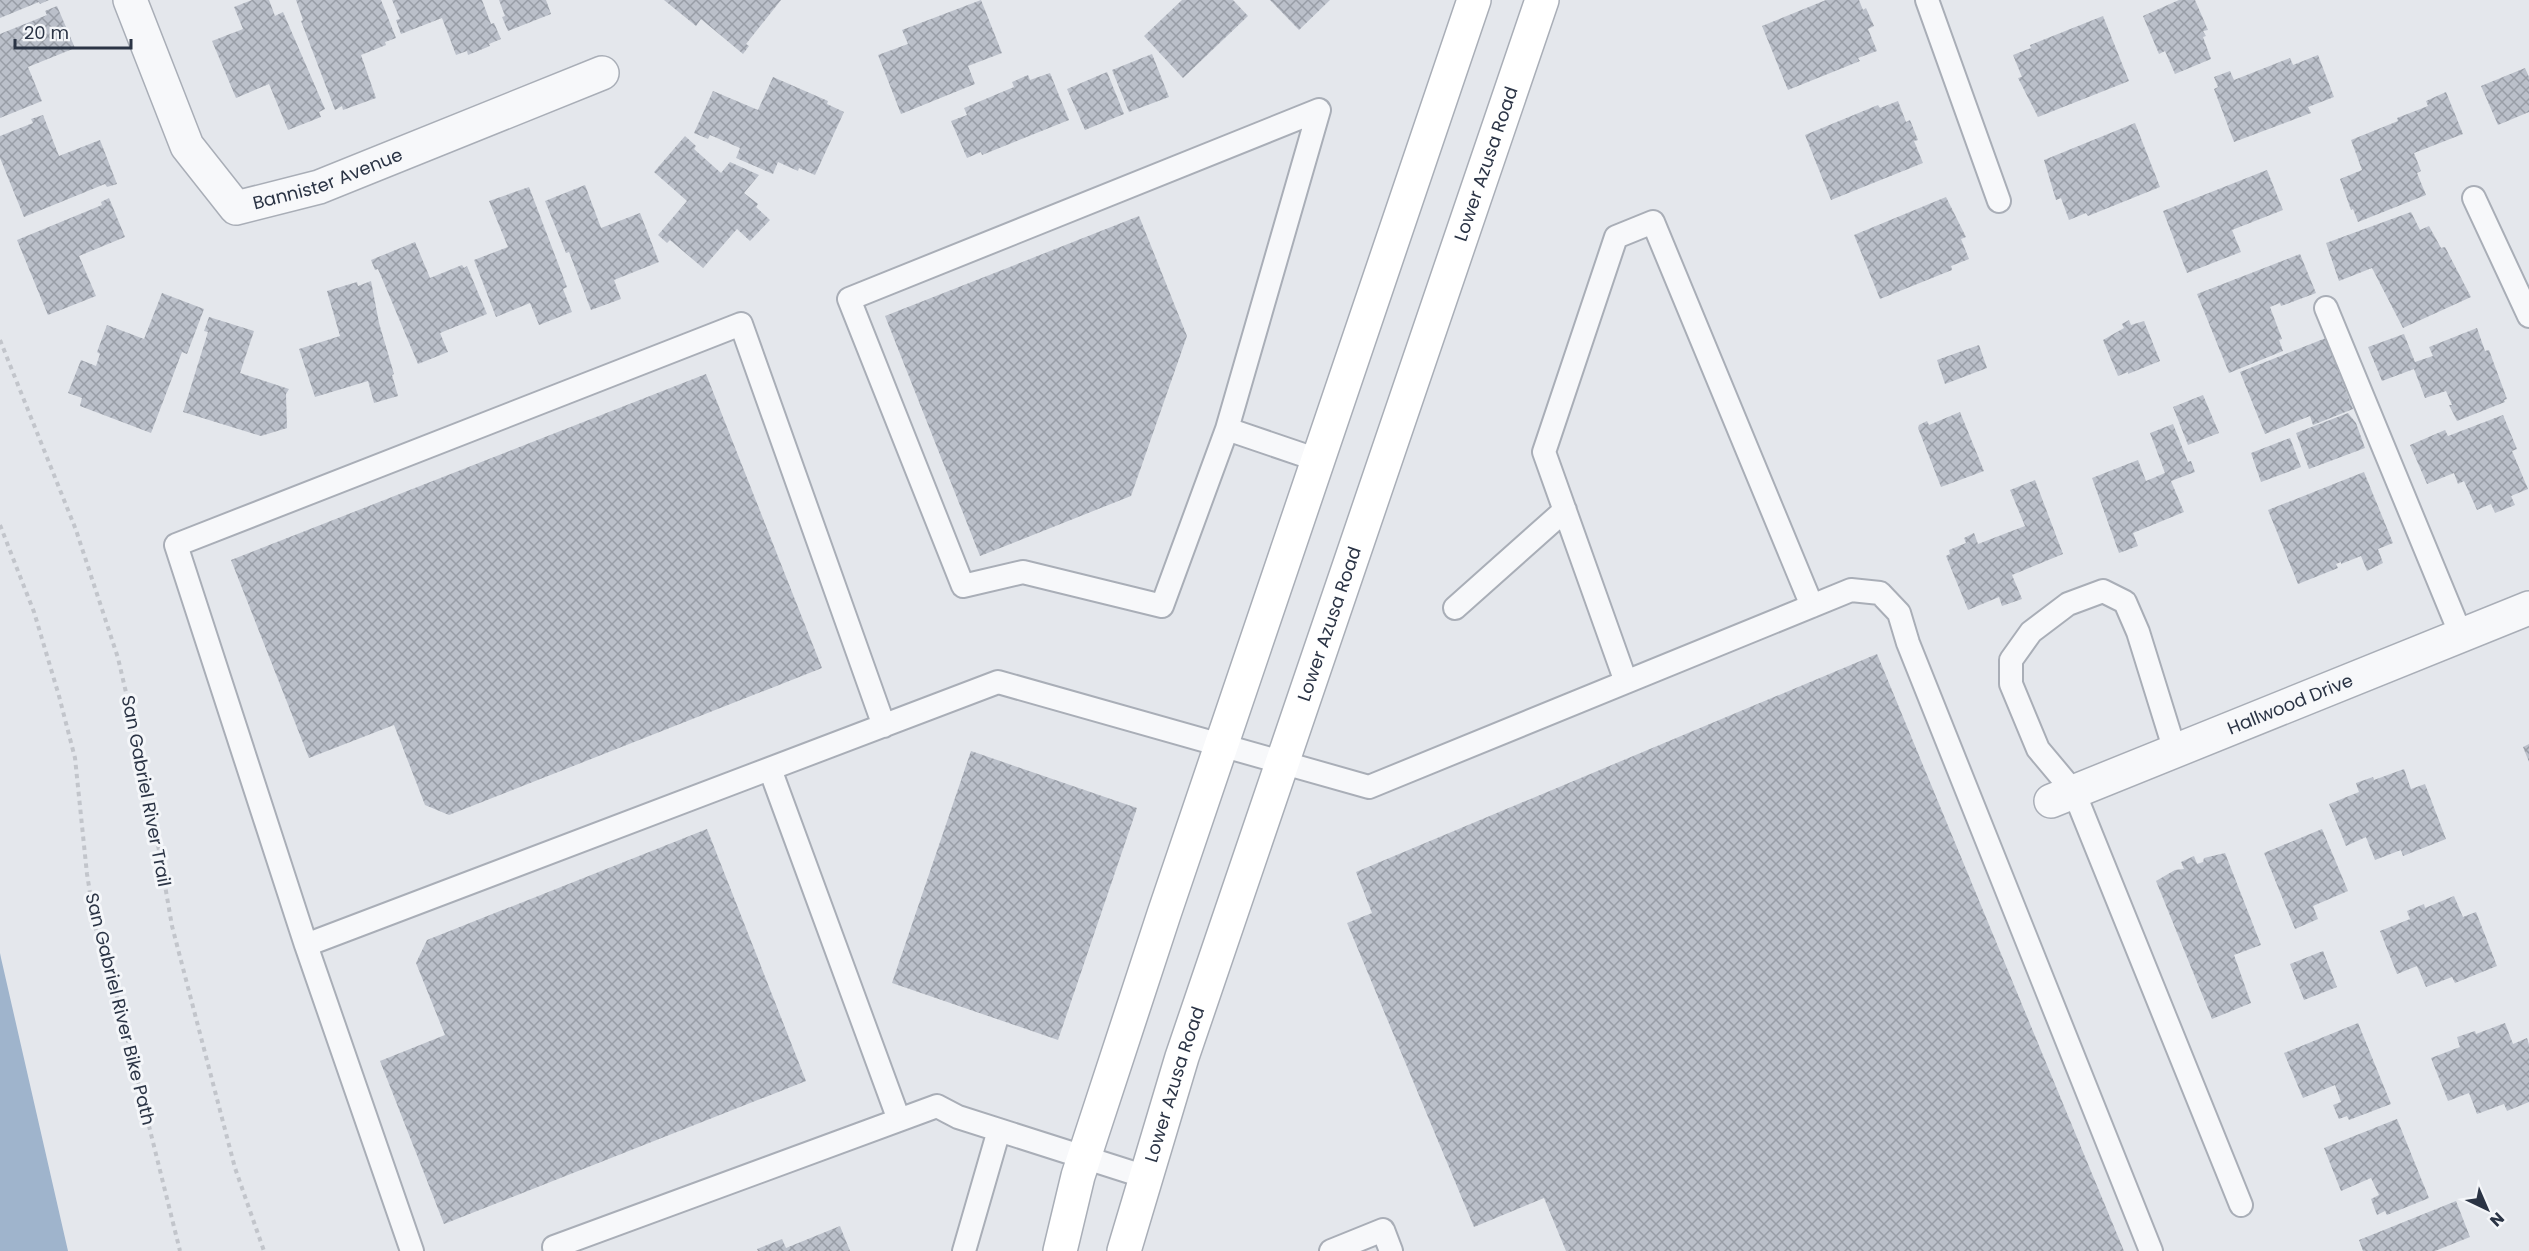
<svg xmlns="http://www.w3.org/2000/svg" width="2529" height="1251" font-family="Poppins,sans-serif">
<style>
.water{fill:#9fb4cc}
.building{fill:url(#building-cross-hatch)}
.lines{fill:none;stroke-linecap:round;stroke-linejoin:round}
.lane-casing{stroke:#a9aeb7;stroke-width:26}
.street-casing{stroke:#a9aeb7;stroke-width:36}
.secondary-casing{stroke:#a9aeb7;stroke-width:36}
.path{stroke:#c2c5cb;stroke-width:4;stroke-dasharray:4.5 4.5;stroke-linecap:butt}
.lane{stroke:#f7f8fa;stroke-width:22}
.street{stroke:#f7f8fa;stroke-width:33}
.secondary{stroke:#fff;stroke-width:33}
.labels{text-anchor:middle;stroke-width:6;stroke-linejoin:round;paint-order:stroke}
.street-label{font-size:18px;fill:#2b3445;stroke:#f4f6f9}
</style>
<defs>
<pattern id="building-cross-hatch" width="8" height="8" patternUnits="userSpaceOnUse" patternTransform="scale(1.5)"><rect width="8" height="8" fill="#bbc0ca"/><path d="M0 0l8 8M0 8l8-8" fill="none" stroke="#989da6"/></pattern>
</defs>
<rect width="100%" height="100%" fill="#e4e7ec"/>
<path class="water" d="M0,953L1,958L68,1251H0Z"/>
<path class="building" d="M0,0H49L40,4L39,2L0,18Z
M252,0H269L275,16L283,12L325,109L319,112L321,117L288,130L269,84L236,98L212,41L243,29L234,7Z
M296,0H381L396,38L385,42L386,45L361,55L376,98L343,110L342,106L335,110L301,21L303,20Z
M392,0H482L491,24L494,23L501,39L489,44L490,46L468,55L467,51L456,55L442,18L401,34L396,20L400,19Z
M499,0H546L551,14L508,31L502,17L505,16Z
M664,0H781L746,44L749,46L743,54L701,19L696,26Z
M981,0L1002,53L968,66L975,84L901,114L878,55L908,44L902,30Z
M1182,0H1233L1248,16L1183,78L1144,36Z
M1270,0H1330L1299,30Z
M1826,0H1859L1863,10L1866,8L1874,26L1868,29L1877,51L1858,58L1860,61L1788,90L1762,26Z
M2179,0H2195L2208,30L2203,31L2206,36L2203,37L2211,59L2175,74L2165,51L2159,54L2143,16Z
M57,6L75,48L28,67L42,101L0,118V34L47,15L45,11Z
M2103,16L2129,81L2038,117L2018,78L2022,77L2013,55L2031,48L2030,45Z
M1152,54L1169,97L1129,112L1112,70Z
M2318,55L2334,97L2308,107L2311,113L2234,142L2214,89L2218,87L2214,77L2230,71L2234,80L2290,58L2293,65Z
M2525,68L2529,77V112L2498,125L2481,86Z
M1107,72L1124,114L1085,130L1067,89Z
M1050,73L1069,120L982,155L981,152L967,158L951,121L967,115L964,108L1014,87L1012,82L1028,75L1030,80Z
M773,77L828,101L827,104L844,112L815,175L799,168L798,171L778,162L773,174L736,158L740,148L710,135L708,139L694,133L713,91L758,110Z
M2446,92L2463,134L2414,153L2421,171L2417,173L2426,195L2358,222L2353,209L2351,210L2340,179L2362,170L2351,140L2398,121L2397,118L2428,106L2426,101Z
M1898,101L1906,122L1910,120L1918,140L1914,141L1923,163L1831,200L1805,135L1878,105L1880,108Z
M43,115L59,156L100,140L117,184L107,187L105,184L24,217L0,158V136L33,123L31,119Z
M2135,123L2160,187L2088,216L2086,213L2069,220L2061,198L2056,200L2044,160Z
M685,136L696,146L694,149L721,173L730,162L759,175L744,193L758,204L756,207L770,220L750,241L737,229L703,268L670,240L667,243L658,235L687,201L654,172Z
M2267,170L2283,210L2232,230L2241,252L2187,273L2163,211Z
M585,185L601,228L640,213L659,262L614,280L621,299L591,310L569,252L566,253L545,201Z
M529,187L567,287L563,289L572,312L539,325L530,303L496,317L474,260L508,247L489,201Z
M1946,197L1966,237L1961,239L1969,259L1951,266L1952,270L1880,299L1854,235Z
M109,198L125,237L79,256L96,296L48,315L17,240L102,205L101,202Z
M2411,212L2420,230L2429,226L2441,248L2445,247L2471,297L2403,328L2372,268L2339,281L2326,243Z
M1139,216L1187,336L1131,496L980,556L885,316Z
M415,242L430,278L462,265L464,268L467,266L487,314L440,333L448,352L418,364L378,269L375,270L371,260Z
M2300,254L2316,293L2281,306L2280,303L2270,307L2282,339L2279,340L2283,351L2229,373L2197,294Z
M371,281L379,323L394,374L392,375L398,396L374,403L368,381L315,397L299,349L340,336L327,291L357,282L358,286Z
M162,293L204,309L187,354L182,352L151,433L80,406L82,398L68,393L81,360L96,366L100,354L97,352L107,325L144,339Z
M209,317L254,331L240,373L289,389L286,394L287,428L261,436L183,412L208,332L204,331Z
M2129,320L2131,325L2144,321L2160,361L2128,374V372L2118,376L2103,340L2124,328L2122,324Z
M2477,328L2485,351L2489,350L2507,399L2504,400L2505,402L2457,421L2449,405H2452L2446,391L2425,398L2414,369L2382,381L2368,347L2404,334L2415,362L2433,356L2429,347Z
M2326,338L2353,409L2313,425L2310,416L2265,434L2240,372Z
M1979,345L1987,368L1945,384L1937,360Z
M706,374L822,668L449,815L425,805L394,725L309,758L231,560Z
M2203,395L2219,433L2188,445L2173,407Z
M1960,412L1984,471L1941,487L1918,428L1919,425L1927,421L1929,425Z
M2348,413L2356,423L2365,448L2309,469L2296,433Z
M2503,415L2517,449L2512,451L2528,489L2511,496L2515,505L2495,513L2491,504L2477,510L2464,481L2458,484L2454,473L2427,484L2410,445L2445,430L2448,436Z
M2173,424L2188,462L2191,461L2195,472L2171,481L2184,512L2133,533L2138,546L2119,553L2092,478L2138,460L2146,481L2165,473L2150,433Z
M2290,438L2301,467L2261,482L2251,453Z
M2364,472L2393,543L2378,549L2383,563L2367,571L2361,556L2341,564V562L2336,564L2338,568L2298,584L2268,510Z
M2035,480L2063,554L2012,575L2022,599L2002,606L1999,597L1968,610L1946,556L1950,554L1949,550L1966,543L1964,538L1974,533L1978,544L2025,526L2010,490Z
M1877,654L2124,1251H1566L1544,1198L1474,1227L1347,923L1372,913L1356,872Z
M2529,744V762L2523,747Z
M971,751L1137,808L1058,1040L892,983Z
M2404,769L2411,789L2425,784L2446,839L2403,856L2401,850L2375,860L2366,837L2346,846L2329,804L2359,792L2356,783L2373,777L2374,780Z
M707,829L806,1081L444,1224L380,1061L445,1035L416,963L427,940Z
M2322,829L2348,891L2313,906L2318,919L2295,929L2264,853Z
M2225,853L2261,945L2234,955L2251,1003L2212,1019L2156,881L2175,870L2184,869L2181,862L2194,856L2197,864L2203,862L2204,858Z
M2454,896L2463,917L2476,912L2497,966L2455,983L2452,977L2426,987L2417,966L2397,974L2380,931L2410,919L2407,911L2424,904L2425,908Z
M2323,951L2337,987L2304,1000L2290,964Z
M2358,1023L2391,1104L2349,1120L2347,1116L2339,1119L2333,1105L2341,1102L2335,1085L2303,1098L2284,1053Z
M2505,1023L2513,1044L2527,1038L2529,1045V1102L2507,1111L2504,1104L2477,1114L2469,1093L2448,1101L2431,1058L2460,1047L2457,1037L2475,1031L2476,1034Z
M2397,1119L2429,1198L2387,1215L2385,1211L2377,1215L2371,1199L2379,1195L2371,1178L2341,1191L2324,1148Z
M2456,1201L2470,1237L2435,1251H2363L2359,1240Z
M840,1226L850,1251H758L757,1249L782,1239L786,1248Z"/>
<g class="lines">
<g class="lane-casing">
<path id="lane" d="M1927,0L1999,201
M2474,198L2529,316
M2326,308L2461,635
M1227,429L1162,606L1023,572L963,586L849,299L1319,110L1227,429L1318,460
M1455,608L1565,510
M1626,682L1544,452L1616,237L1653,222L1812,606
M884,726L741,324L176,545L306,945L998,682L1369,787L1851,590L1880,593L1899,613L1908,643L2151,1251
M2175,751L2138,632L2125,602L2103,591L2068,604L2031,632L2011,660V684L2038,749L2074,792L2241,1205
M770,769L899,1120
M306,945L412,1251
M555,1251L554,1247L937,1106L958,1117L1146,1177
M964,1251L999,1130
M1331,1251L1383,1230L1391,1251"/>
</g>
<g class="street-casing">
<g id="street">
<path id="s1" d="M130,0L187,146L236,208L319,187L602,73"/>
<path id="s2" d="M2051,801L2529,608"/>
</g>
</g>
<g class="secondary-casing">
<g id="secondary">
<path d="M1060,1251L1078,1176L1164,914L1474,0"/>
<path id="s3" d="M1124,1251L1182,1057L1542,0"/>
</g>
</g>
<path class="path" d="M0,340L76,530L118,658L148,787L172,926L235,1168L264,1251
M0,525L34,612L59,696L75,758L87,874L96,930L115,989L180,1251"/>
<use href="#lane" class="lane"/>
<use href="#street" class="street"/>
<use href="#secondary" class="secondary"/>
</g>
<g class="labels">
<g class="street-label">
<text dy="6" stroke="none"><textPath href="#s3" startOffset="1146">Lower Azusa Road</textPath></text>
<text dy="6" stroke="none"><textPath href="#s1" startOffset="332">Bannister Avenue</textPath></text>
<text dy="6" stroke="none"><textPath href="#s3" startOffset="660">Lower Azusa Road</textPath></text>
<text dy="6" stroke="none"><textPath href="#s2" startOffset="258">Hallwood Drive</textPath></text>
<text transform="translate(146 791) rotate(79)" y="6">San Gabriel River Trail</text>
<text transform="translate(120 1009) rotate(76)" y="6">San Gabriel River Bike Path</text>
<text dy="6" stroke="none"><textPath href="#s3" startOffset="174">Lower Azusa Road</textPath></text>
</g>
</g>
<g transform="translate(2487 1209) rotate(136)" stroke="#f4f6f9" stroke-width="4.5" paint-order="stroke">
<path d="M0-4.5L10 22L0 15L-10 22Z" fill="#2b3445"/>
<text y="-9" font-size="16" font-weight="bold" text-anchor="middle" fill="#2b3445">N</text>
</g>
<path d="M15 39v9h116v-9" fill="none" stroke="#2b3445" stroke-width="3"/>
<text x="24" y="39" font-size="18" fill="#2b3445" stroke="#f4f6f9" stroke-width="4.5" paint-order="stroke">20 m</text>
</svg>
